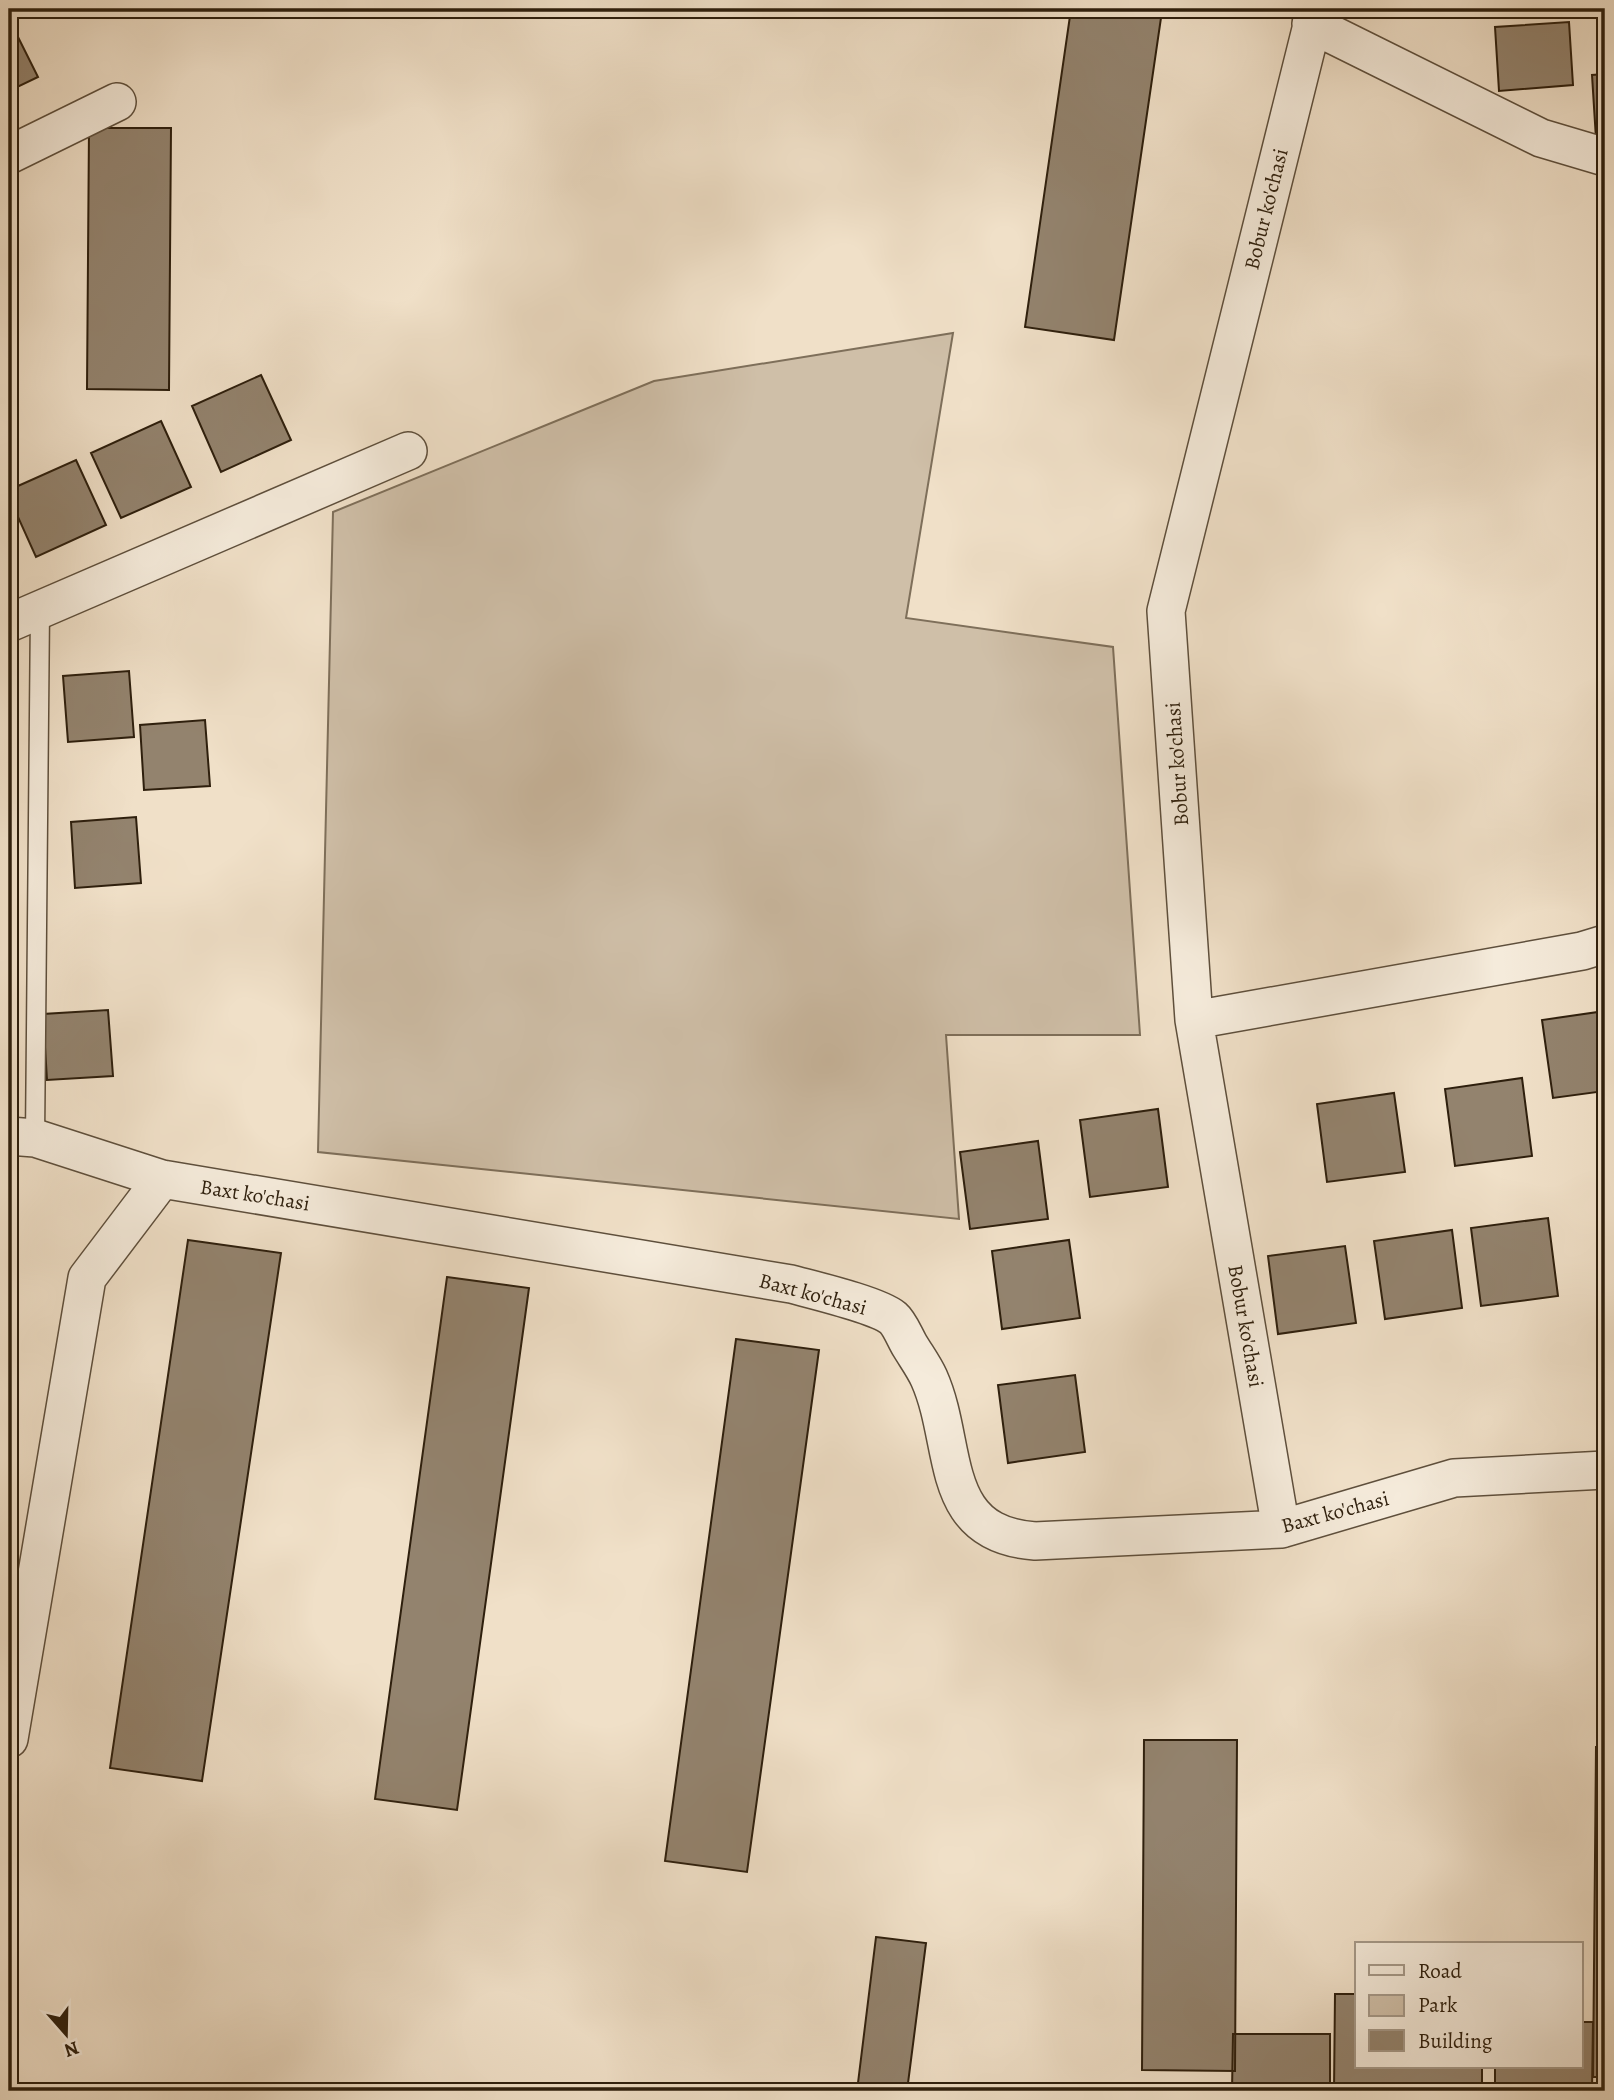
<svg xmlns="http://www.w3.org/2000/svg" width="1614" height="2100" font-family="Alegreya,serif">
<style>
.green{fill:#cfbfa8;stroke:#7e6f5a;stroke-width:2}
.building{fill:#93836e;stroke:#2e1f0d;stroke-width:2}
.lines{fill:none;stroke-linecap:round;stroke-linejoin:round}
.lane-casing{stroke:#5e4f3c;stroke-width:21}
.street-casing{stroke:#5e4f3c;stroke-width:40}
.lane{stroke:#f5ebdb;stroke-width:18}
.street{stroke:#f5ebdb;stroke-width:37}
.labels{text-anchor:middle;stroke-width:6;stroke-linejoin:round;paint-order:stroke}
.street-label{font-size:21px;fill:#2e1f0d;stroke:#f5ebdb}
</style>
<rect width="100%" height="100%" fill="#f0e0c8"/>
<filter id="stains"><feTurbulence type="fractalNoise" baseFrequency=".00286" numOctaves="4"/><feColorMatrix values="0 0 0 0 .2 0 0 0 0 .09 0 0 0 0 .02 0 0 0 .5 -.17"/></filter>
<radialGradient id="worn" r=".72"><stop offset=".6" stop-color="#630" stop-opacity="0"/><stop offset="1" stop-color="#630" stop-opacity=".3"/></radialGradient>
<path class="green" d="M953,333L906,618L1113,647L1140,1035H946L959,1219L318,1152L333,512L654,381Z"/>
<path class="building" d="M1071,9L1162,11L1114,340L1025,327Z
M9,19L38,77L9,91Z
M1569,22L1573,85L1499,91L1495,27Z
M1605,74V138L1596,139L1592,75Z
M89,128H171L169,390L87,389Z
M261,375L291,440L221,472L192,406Z
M161,421L191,487L121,518L91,453Z
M76,460L106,525L36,557L9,497V490Z
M129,671L134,737L68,742L63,676Z
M205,720L210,786L144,790L140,725Z
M136,817L141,883L75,888L71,822Z
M108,1010L113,1076L47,1080L43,1014Z
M1605,1011V1091L1553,1098L1542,1020Z
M1522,1078L1532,1156L1455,1166L1445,1089Z
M1394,1093L1405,1172L1327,1182L1317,1104Z
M1158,1109L1168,1187L1090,1197L1080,1120Z
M1038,1141L1048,1219L970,1229L960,1152Z
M1548,1218L1558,1296L1481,1306L1471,1228Z
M1452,1230L1462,1308L1385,1319L1374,1241Z
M188,1240L281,1253L202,1781L110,1768Z
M1069,1240L1080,1318L1002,1329L992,1251Z
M1345,1246L1356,1323L1278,1334L1268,1256Z
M447,1277L529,1288L457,1810L375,1799Z
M736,1339L819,1350L747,1872L665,1861Z
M1075,1375L1085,1452L1008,1463L998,1385Z
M1144,1740H1237L1235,2071L1142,2070Z
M1596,1747H1605V2077H1593Z
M876,1937L926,1943L907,2091H857Z
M1335,1994H1357V2067H1482V2091H1334Z
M1581,2022H1593L1592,2091H1495V2067H1581Z
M1233,2034H1330V2091H1232Z"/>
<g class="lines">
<g class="lane-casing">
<path id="lane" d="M35,1138L40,609"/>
</g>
<g class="street-casing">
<path id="street" d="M1311,24L1541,138L1605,157
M9,155L117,102
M9,623L408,451
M1194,1020L1582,951L1605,944
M9,1136L35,1138L162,1179L791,1284C813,1290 877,1305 893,1318C900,1324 905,1338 910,1346C916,1356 924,1367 929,1378C959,1445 936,1534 1035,1541L1281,1529L1454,1478L1605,1470
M1281,1529L1194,1020L1166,611L1316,9
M9,1739L87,1278L162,1179"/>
</g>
<use href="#lane" class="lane"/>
<use href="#street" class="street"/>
</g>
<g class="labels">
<g class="street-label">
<text transform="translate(1266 209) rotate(-76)" y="7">Bobur ko'chasi</text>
<text transform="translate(1177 764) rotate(-94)" y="7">Bobur ko'chasi</text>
<text transform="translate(255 1195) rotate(9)" y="7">Baxt ko'chasi</text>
<text transform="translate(813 1294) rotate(15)" y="7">Baxt ko'chasi</text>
<text transform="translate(1246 1326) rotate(80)" y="7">Bobur ko'chasi</text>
<text transform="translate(1335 1512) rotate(-15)" y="7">Baxt ko'chasi</text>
</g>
</g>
<rect width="1614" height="2100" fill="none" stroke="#f0e0c8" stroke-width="35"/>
<rect x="10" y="10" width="1593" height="2079" fill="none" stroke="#2e1f0d" stroke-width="3.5"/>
<rect x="18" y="18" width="1579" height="2065" fill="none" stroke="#2e1f0d" stroke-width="2"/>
<rect x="1355" y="1942" width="228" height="126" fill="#f5ebdb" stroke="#a59989" stroke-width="2"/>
<rect x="1369" y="1965" width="35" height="10" fill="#f5ebdb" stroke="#a59989" stroke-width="2"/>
<text x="1418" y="1978" font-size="21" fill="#2e1f0d">Road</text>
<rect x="1369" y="1995" width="35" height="21" fill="#cfbfa8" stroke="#a59989" stroke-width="2"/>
<text x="1418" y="2012" font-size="21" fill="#2e1f0d">Park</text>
<rect x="1369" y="2030" width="35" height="21" fill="#93836e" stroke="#a59989" stroke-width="2"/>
<text x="1418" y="2048" font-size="21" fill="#2e1f0d">Building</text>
<g transform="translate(66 2034) rotate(160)" stroke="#f5ebdb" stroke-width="5" paint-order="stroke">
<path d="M0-5L12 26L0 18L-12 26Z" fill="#2e1f0d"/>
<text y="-10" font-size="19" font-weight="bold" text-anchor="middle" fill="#2e1f0d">N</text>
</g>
<rect width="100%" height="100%" filter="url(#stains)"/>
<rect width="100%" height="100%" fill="url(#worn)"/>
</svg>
